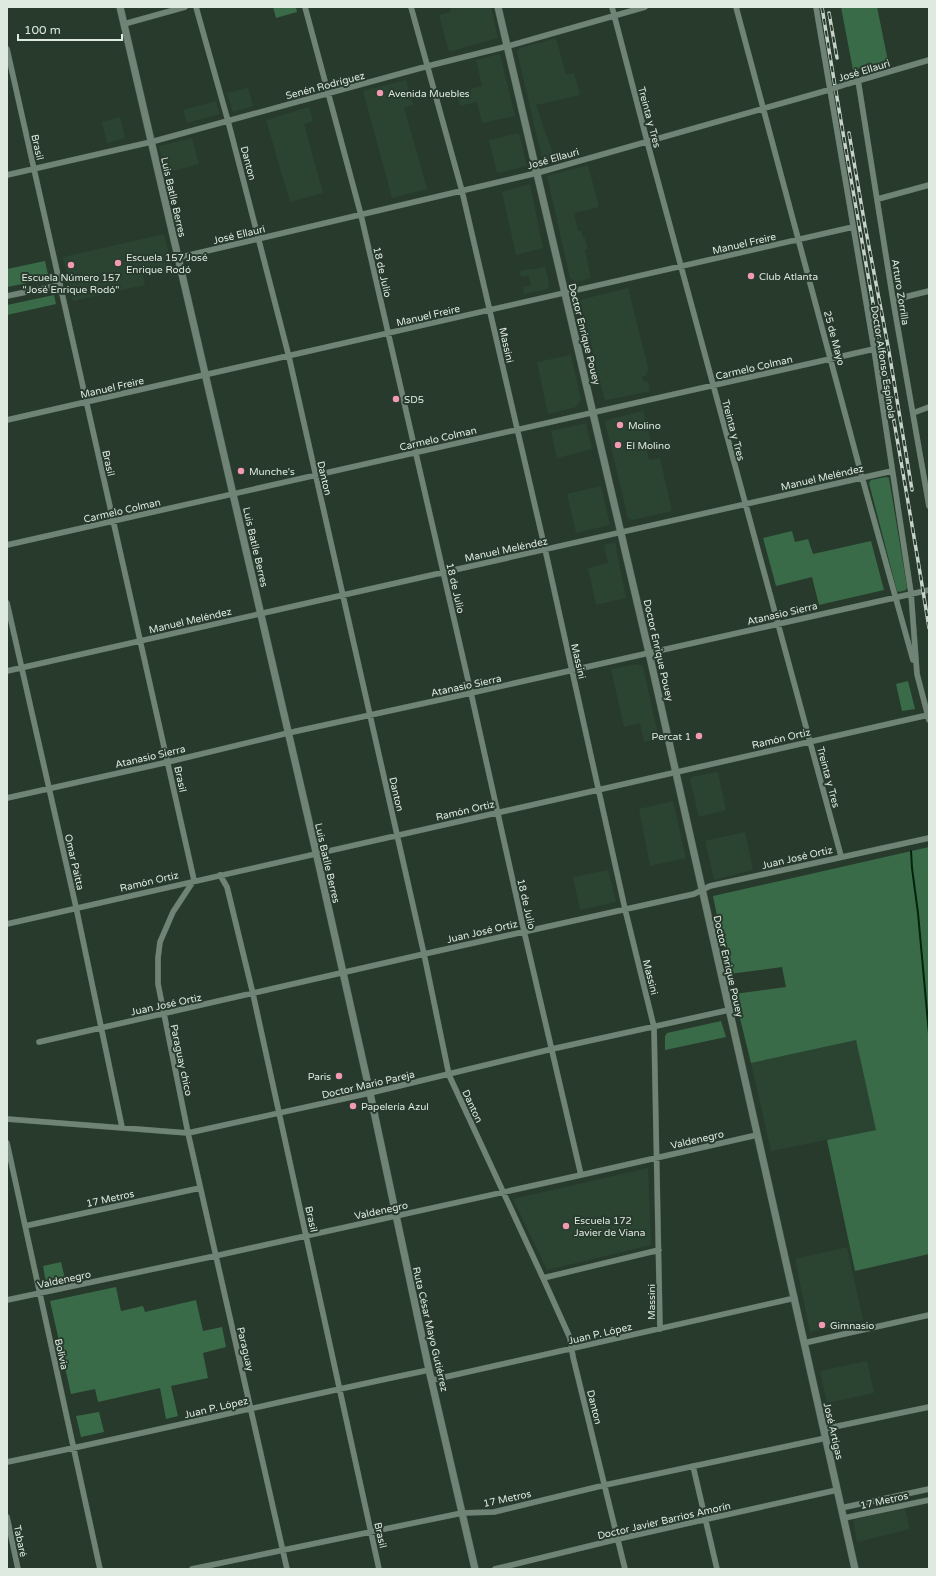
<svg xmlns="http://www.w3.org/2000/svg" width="936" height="1576" font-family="'Varela Round',sans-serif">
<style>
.built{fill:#2b4432}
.green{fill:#396b48}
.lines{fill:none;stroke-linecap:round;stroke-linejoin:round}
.stream{stroke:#00240d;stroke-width:2}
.minor-casing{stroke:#45554a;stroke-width:6}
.tertiary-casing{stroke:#45554a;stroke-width:8}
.minor{stroke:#6f8474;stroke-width:5.5}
.tertiary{stroke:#6f8474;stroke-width:7}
.rail-casing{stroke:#c7d3c9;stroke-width:3.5}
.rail{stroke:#273a2c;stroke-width:2;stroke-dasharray:6;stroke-linecap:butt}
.minor-bridge-casing{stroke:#45554a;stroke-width:6;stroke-linecap:butt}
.minor-bridge{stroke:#6f8474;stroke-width:5.5}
.poi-dot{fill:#f19ab1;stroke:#273a2c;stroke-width:1.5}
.labels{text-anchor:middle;stroke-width:4;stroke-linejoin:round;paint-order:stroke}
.street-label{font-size:10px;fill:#dee9e0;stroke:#273a2c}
.poi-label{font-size:10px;fill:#dee9e0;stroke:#273a2c;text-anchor:start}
</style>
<rect width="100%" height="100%" fill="#273a2c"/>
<path class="built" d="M450,7H491L498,38L449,52L439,15L451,12Z
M556,38L566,75L574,73L580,95L536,105L555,160L544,163L543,162L517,52L520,48Z
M500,54L515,116L482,123L477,102L460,106L456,93L482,86L476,60Z
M406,80L413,105L404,107L427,189L392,198L363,91Z
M248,88L253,106L233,112L227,93Z
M216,101L220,114L187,123L183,110Z
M309,107L313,121L304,124L323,193L290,202L266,120Z
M120,117L125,138L107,143L102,122Z
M519,133L527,166L497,173L489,140Z
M192,138L199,164L165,173L159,146Z
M588,165L599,207L574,213L578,231H581L583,238H585L588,249L585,250L591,278L576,282L570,278L547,176Z
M530,184L543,248L516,255L502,192Z
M164,234L172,268L143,275L145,285L73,301L63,257Z
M545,267L549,283L548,289L524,294L523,287L531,285L529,276L521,277L520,271Z
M628,288L649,371L646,372L647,375L642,377L644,382L648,381L650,391L607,400L604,398L580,300Z
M571,355L581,400L576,407L548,414L537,362Z
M643,411L653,449L647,451L649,460L660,458L672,511L632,520L628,518L605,422L607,420Z
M586,423L592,449L557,458L551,431Z
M601,486L610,525L576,533L567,494Z
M615,542L626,598L596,605L588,568L608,563L604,545Z
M638,664L643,667L659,739L644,742L640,723L624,727L611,669Z
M718,772L726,810L699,817L690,780L692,777Z
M673,801L686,858L650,866L639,809Z
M745,832L753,870L714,880L705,841Z
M608,870L616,902L580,910L573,877Z
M856,1039L876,1130L771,1151L751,1063Z
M648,1168L651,1245L547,1270L513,1199Z
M847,1247L863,1320L810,1332L795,1259Z
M867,1361L874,1393L827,1403L820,1371Z
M905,1508L910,1529L857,1542L853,1520Z"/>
<path class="green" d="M273,7H296L297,12L276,18Z
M841,7H877L888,61L853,70Z
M45,261L49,279L7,287V269Z
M54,295L56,304L7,315V305Z
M886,477L889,478L907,587L906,590L899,592L897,591L869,483L871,480Z
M792,531L795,542L808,539L813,554L871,541L884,590L819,605L812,577L776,586L763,538Z
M908,681L915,709L902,711L896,684Z
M929,847V1254L855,1271L827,1140L876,1130L856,1040L751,1063L734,994L786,987L782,967L729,974L713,896Z
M721,1021L726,1037L665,1050V1036L667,1033Z
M61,1262L65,1279L46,1283L43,1266Z
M116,1287L121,1311L143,1306L145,1312L196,1300L203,1331L222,1327L226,1347L203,1353L208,1378L171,1386L178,1416L166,1419L160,1388L98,1402L95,1389L71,1394L50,1301Z
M99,1412L104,1432L81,1437L76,1416Z"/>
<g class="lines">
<path class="stream" d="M911,851L912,868L918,913L929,1034"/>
<g class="minor-casing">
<path id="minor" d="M196,7L228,121L289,357L424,954L449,1075L543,1278L570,1338L573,1357L625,1569
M305,7L361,215L471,693L524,931L581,1175
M411,7L462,191L545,549L625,909L654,1027L660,1329
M612,7L647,141L841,856
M736,7L862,477L913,660
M816,7L874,349L911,593L917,674L929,720
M124,24L185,7
M7,49L194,880L173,912L160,942L158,958V984L188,1133L287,1569
M858,80L893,300L929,506
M847,84L929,60
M7,175L151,142L428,66L508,46L645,7
M878,199L929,185
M177,258L537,173L832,89
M7,296L60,285
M893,300L929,291
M913,413L929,407
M7,420L853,227
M7,545L874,349
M7,603L76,907L122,1127
M7,671L892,471
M7,798L168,762L288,733L471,693L929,590
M220,875L227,887L253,994L379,1569
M7,924L928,715
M39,1042L424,954L694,894L710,886L929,838
M7,1119L188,1133L370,1093L552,1049L729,1010
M7,1143L100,1569
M25,1226L200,1188
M543,1278L659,1250
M7,1300L215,1256L581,1175L757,1135
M804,1343L929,1315
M432,1380L795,1298
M824,1429L929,1407
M7,1462C148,1433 288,1399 429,1370
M693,1466L717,1569
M841,1508L929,1489
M7,1517L18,1569
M844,1518L929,1500
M192,1569L462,1513L494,1512L605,1485L826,1438
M495,1569L618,1539L837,1490"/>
</g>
<g class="tertiary-casing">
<path id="tertiary" d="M120,7L316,852L370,1093L429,1370L475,1569
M498,7L649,653L855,1569"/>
</g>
<use href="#minor" class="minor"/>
<use href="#tertiary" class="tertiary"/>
<g class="rail-casing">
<path id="rail" d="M822,7C855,214 896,420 929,628
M829,13L837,58
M849,133L865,226L888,346L912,490"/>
</g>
<use href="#rail" class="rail"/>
<g class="minor-bridge-casing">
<path id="minor-bridge" d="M832,89L847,84"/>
</g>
<use href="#minor-bridge" class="minor-bridge"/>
</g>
<g class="poi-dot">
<circle cx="380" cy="93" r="4"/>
<circle cx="118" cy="263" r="4"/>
<circle cx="71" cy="265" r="4"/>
<circle cx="751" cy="276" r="4"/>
<circle cx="396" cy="399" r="4"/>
<circle cx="620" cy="425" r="4"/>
<circle cx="618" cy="445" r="4"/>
<circle cx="241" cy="471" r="4"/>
<circle cx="699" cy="736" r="4"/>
<circle cx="339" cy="1076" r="4"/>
<circle cx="353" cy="1106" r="4"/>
<circle cx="566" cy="1226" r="4"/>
<circle cx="822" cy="1325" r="4"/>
</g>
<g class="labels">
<g class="street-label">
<text transform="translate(864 70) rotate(-17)" y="4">José Ellauri</text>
<text transform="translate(325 85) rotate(-15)" y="4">Senén Rodríguez</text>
<text transform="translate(650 117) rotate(75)" y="4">Treinta y Tres</text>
<text transform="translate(38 147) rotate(77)" y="4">Brasil</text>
<text transform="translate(553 158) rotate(-16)" y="4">José Ellauri</text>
<text transform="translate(249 163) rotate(75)" y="4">Danton</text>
<text transform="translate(174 197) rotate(77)" y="4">Luis Batlle Berres</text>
<text transform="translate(239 234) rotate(-13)" y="4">José Ellauri</text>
<text transform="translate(744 243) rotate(-13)" y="4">Manuel Freire</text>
<text transform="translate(383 272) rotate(77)" y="4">18 de Julio</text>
<text transform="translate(901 292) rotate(81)" y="4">Arturo Zorrilla</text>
<text transform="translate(428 315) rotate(-13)" y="4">Manuel Freire</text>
<text transform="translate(585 334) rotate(76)" y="4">Doctor Enrique Pouey</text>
<text transform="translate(835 338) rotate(75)" y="4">25 de Mayo</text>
<text transform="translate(507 345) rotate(78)" y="4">Massini</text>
<text transform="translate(884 362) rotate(81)" y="4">Doctor Alfonso Espínola</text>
<text transform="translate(754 367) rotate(-13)" y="4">Carmelo Colman</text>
<text transform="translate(112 387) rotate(-13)" y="4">Manuel Freire</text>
<text transform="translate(734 430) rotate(75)" y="4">Treinta y Tres</text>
<text transform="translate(438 438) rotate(-13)" y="4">Carmelo Colman</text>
<text transform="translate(109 463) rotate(77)" y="4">Brasil</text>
<text transform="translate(822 477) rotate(-13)" y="4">Manuel Meléndez</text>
<text transform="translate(325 478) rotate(77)" y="4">Danton</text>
<text transform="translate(122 510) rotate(-13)" y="4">Carmelo Colman</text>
<text transform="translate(256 547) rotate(77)" y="4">Luis Batlle Berres</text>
<text transform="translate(506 549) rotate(-12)" y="4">Manuel Meléndez</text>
<text transform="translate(456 588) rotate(77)" y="4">18 de Julio</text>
<text transform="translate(782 613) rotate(-13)" y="4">Atanasio Sierra</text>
<text transform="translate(190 620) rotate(-13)" y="4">Manuel Meléndez</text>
<text transform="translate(659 650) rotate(77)" y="4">Doctor Enrique Pouey</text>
<text transform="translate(579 661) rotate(77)" y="4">Massini</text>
<text transform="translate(466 685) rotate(-12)" y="4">Atanasio Sierra</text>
<text transform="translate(781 738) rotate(-13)" y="4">Ramón Ortiz</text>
<text transform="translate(150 756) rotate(-13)" y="4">Atanasio Sierra</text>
<text transform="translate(829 777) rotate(75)" y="4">Treinta y Tres</text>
<text transform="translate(181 779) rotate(78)" y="4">Brasil</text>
<text transform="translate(397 794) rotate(77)" y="4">Danton</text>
<text transform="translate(465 810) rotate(-13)" y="4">Ramón Ortiz</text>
<text transform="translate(797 857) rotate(-13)" y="4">Juan José Ortiz</text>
<text transform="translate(75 862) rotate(77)" y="4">Omar Paitta</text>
<text transform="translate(328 863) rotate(77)" y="4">Luis Batlle Berres</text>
<text transform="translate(149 881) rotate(-13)" y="4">Ramón Ortiz</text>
<text transform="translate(527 904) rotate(77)" y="4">18 de Julio</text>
<text transform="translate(482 931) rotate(-13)" y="4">Juan José Ortiz</text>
<text transform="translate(729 966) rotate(77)" y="4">Doctor Enrique Pouey</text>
<text transform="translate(651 977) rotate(76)" y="4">Massini</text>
<text transform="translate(166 1004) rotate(-12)" y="4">Juan José Ortiz</text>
<text transform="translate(182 1060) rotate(78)" y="4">Paraguay chico</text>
<text transform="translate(368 1084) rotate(-13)" y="4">Doctor Mario Pareja</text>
<text transform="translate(473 1106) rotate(65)" y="4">Danton</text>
<text transform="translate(697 1139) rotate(-13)" y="4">Valdenegro</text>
<text transform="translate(110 1198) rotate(-12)" y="4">17 Metros</text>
<text transform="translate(381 1210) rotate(-12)" y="4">Valdenegro</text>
<text transform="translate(312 1219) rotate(78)" y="4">Brasil</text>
<text transform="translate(64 1279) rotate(-12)" y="4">Valdenegro</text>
<text transform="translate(651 1302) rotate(-90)" y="4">Massini</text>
<text transform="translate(431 1329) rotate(77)" y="4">Ruta César Mayo Gutiérrez</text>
<text transform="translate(600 1333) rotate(-13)" y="4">Juan P. López</text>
<text transform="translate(246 1349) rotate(77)" y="4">Paraguay</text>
<text transform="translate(62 1354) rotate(78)" y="4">Bolivia</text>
<text transform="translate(216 1407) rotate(-13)" y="4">Juan P. López</text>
<text transform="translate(595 1407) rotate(76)" y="4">Danton</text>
<text transform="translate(834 1431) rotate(77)" y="4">José Artigas</text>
<text transform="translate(507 1498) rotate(-12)" y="4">17 Metros</text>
<text transform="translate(884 1500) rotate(-12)" y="4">17 Metros</text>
<text transform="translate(664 1520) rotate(-13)" y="4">Doctor Javier Barrios Amorín</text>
<text transform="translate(381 1535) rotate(77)" y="4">Brasil</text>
<text transform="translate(21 1541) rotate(78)" y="4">Tabaré</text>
</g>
<g class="poi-label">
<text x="388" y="97">Avenida Muebles</text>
<text x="126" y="261">Escuela 157 José<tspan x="126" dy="12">Enrique Rodó</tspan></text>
<text x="759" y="280">Club Atlanta</text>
<text x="71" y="281" text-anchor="middle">Escuela Número 157<tspan x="71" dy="12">"José Enrique Rodó"</tspan></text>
<text x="404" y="403">SD5</text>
<text x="628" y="429">Molino</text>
<text x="626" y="449">El Molino</text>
<text x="249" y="475">Munche's</text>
<text x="691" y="740" text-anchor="end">Percat 1</text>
<text x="331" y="1080" text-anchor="end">Paris</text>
<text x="361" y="1110">Papelería Azul</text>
<text x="574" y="1224">Escuela 172<tspan x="574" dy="12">Javier de Viana</tspan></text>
<text x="830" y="1329">Gimnasio</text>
</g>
</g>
<rect width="936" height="1576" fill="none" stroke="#dee9e0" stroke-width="16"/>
<path d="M18 34v6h104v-6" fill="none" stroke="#dee9e0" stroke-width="2"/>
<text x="24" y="34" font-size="12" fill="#dee9e0" stroke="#273a2c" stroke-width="3" paint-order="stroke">100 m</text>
</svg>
